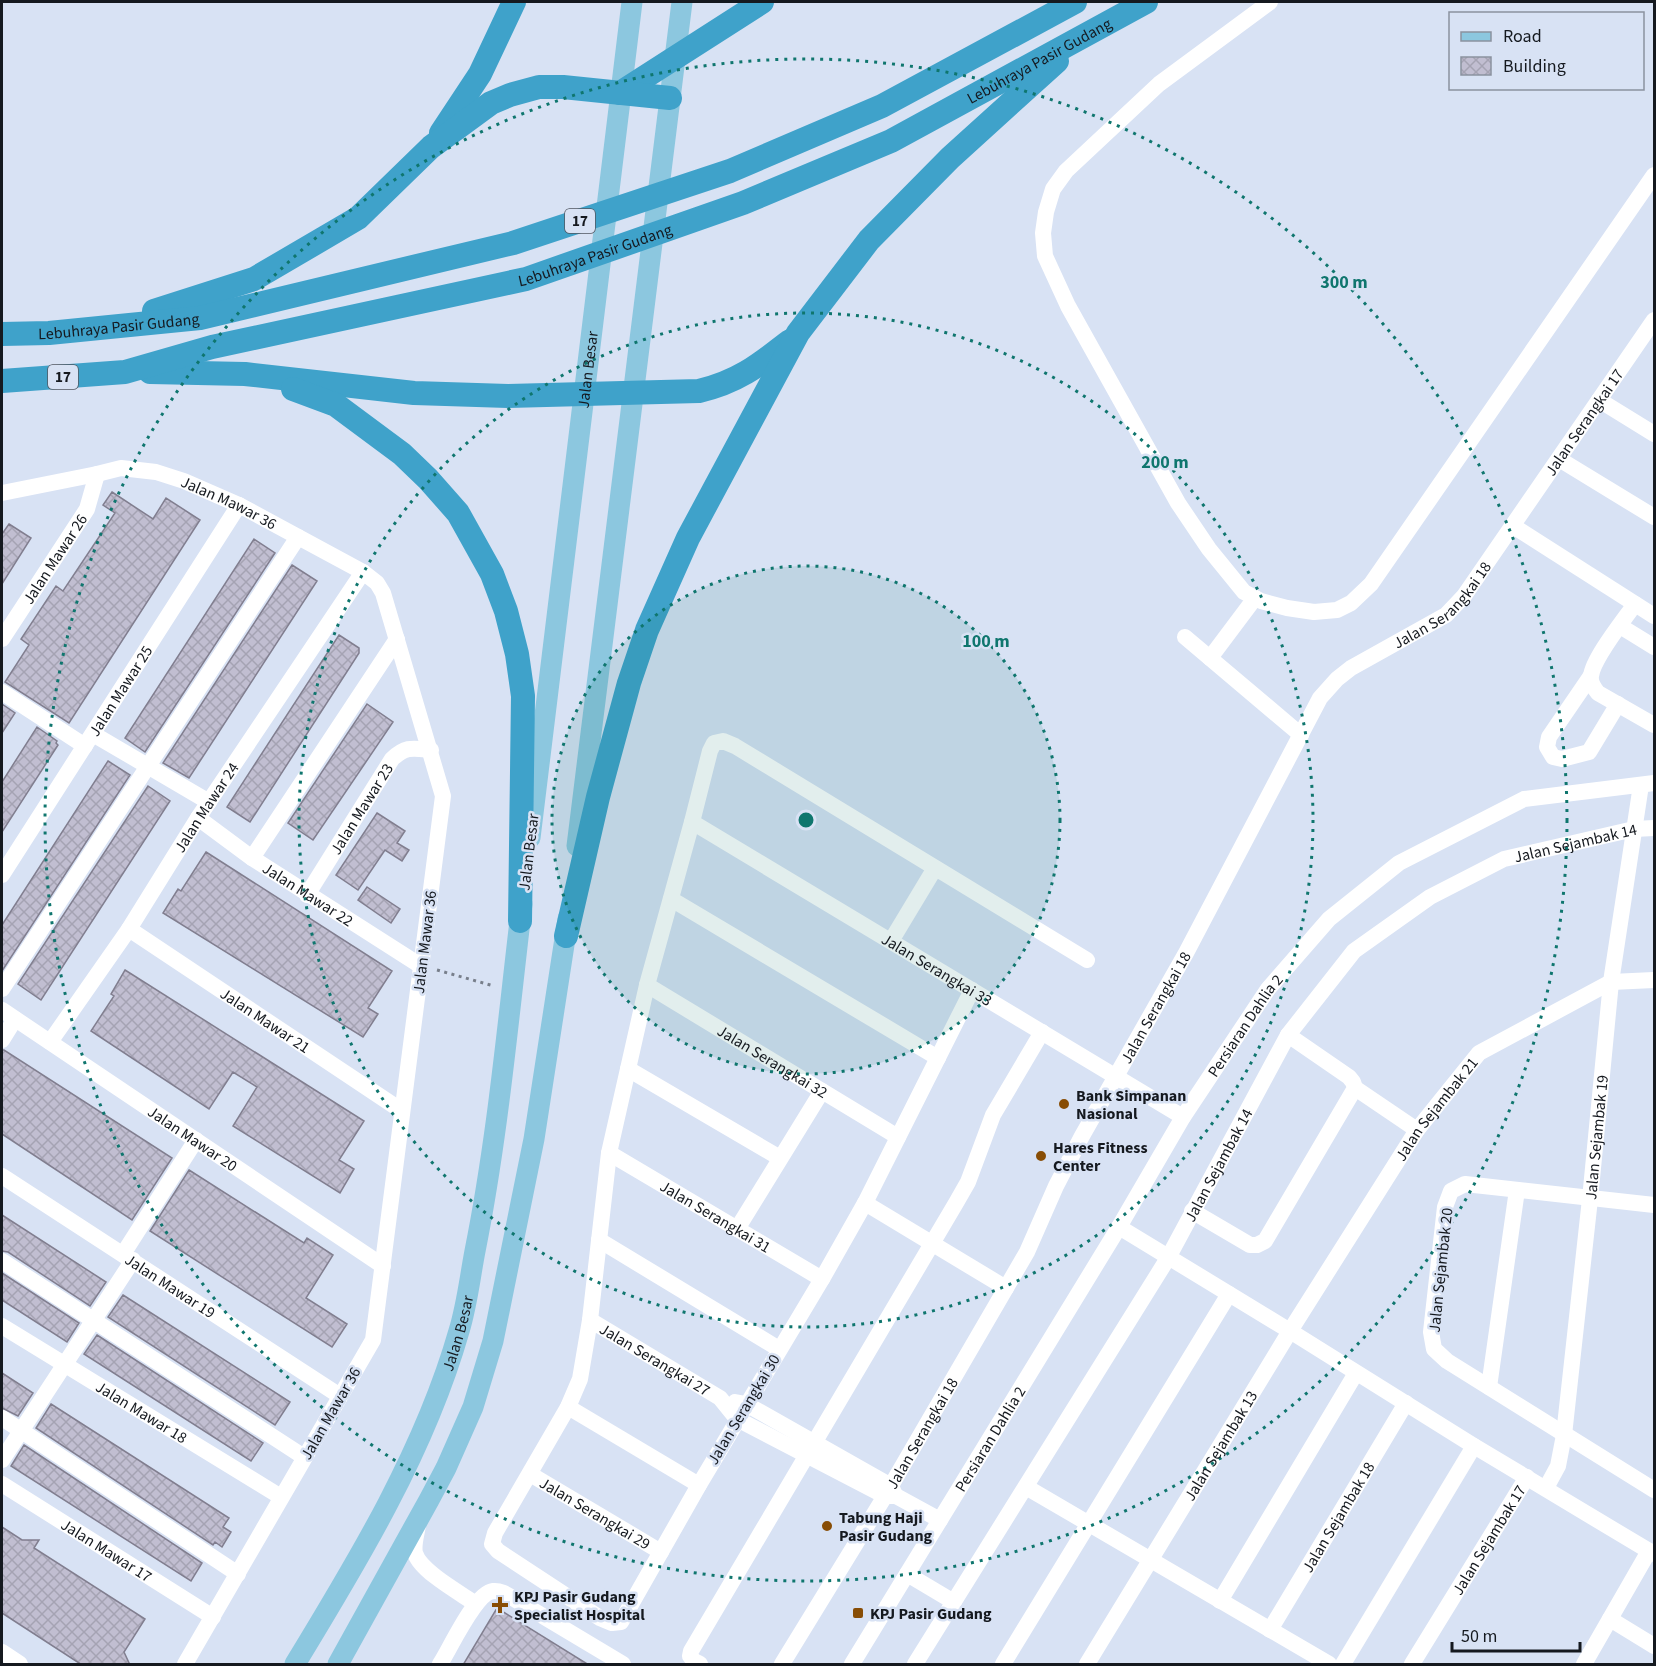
<svg xmlns="http://www.w3.org/2000/svg" width="1656" height="1666" font-family="'Source Sans 3',sans-serif">
<style>
.building{fill:url(#building-cross-hatch);stroke:#817e8f;stroke-width:1.5}
.lines{fill:none;stroke-linecap:round;stroke-linejoin:round}
.path{stroke:#787f8b;stroke-width:3;stroke-dasharray:3 4.5;stroke-linecap:butt}
.minor{stroke:#fff;stroke-width:16}
.major{stroke:#8cc7df;stroke-width:21}
.highway{stroke:#3fa2ca;stroke-width:24}
.ring{fill:none;stroke:#0f766e;stroke-width:3;stroke-dasharray:3 6}
.poi-dot{fill:#884d05;stroke:#d8e2f4;stroke-width:2}
.labels{text-anchor:middle;stroke-width:5;stroke-linejoin:round;paint-order:stroke}
.shield{fill:#d8e2f4;stroke:#50555f;stroke-width:1.5}
.shield-label{font-size:15px;font-weight:bold;fill:#15191f}
.street-label{font-size:16px;fill:#15191f;stroke:#d8e2f4}
.poi-label{font-size:16px;font-weight:bold;fill:#15191f;stroke:#d8e2f4;text-anchor:start}
.centre{fill:#0f766e;stroke:#d8e2f4;stroke-width:3}
.ring-label{font-size:18px;text-anchor:middle;font-weight:bold;fill:#0f766e;stroke:#d8e2f4;stroke-width:5;stroke-linejoin:round;paint-order:stroke}
</style>
<defs>
<pattern id="building-cross-hatch" width="8" height="8" patternUnits="userSpaceOnUse" patternTransform="scale(1.5)"><rect width="8" height="8" fill="#c1bed1"/><path d="M0 0l8 8M0 8l8-8" fill="none" stroke="#a5a3b3"/></pattern>
</defs>
<rect width="100%" height="100%" fill="#d8e2f4"/>
<path class="building" d="M112,492L153,519L166,498L200,520L69,723L5,682L29,645L21,639L56,586L63,591L115,513L103,505Z
M9,524L31,538L2,584V534Z
M254,539L275,553L145,752L125,738Z
M292,565L317,581L189,778L163,763Z
M339,635L359,648V653L250,822L227,807Z
M2,704L15,713L2,733Z
M367,704L393,722L313,840L288,823Z
M37,727L57,741L56,743L58,745L2,832V782Z
M108,761L130,775L2,971V925Z
M148,786L170,801L41,1000L18,984Z
M377,813L405,831L397,843L409,850L402,861L385,850L358,890L336,875Z
M206,852L392,971L368,1008L378,1014L363,1037L163,913L178,889L181,891Z
M367,887L400,909L391,923L358,900Z
M125,970L364,1121L339,1160L354,1169L340,1193L233,1126L257,1087L233,1072L209,1109L91,1031L114,996L111,994Z
M2,1050H4L172,1158L132,1220L2,1134Z
M189,1170L304,1243L307,1238L333,1255L306,1298L347,1324L332,1347L150,1231Z
M2,1215L106,1282L90,1306L8,1252L2,1251Z
M2,1273L79,1323L67,1342L2,1300Z
M123,1295L290,1402L275,1425L108,1317Z
M97,1335L263,1443L251,1461L84,1354Z
M2,1373L33,1393L18,1416L2,1408Z
M51,1404L229,1518L223,1527L231,1532L222,1547L215,1542L213,1545L36,1428Z
M24,1445L202,1563L191,1581L11,1466Z
M2,1527L22,1540H39L34,1548L145,1619L124,1652L130,1665H82L2,1613Z
M497,1608L589,1665H463Z"/>
<g class="lines">
<path class="path" d="M437,970L494,986"/>
<g class="minor">
<path d="M1270,2L1159,84L1066,171L1053,189L1046,212L1043,233L1045,256L1068,306L1178,503L1209,549L1244,592L1261,601L1287,608L1314,612L1337,610L1351,603L1371,584L1654,175"/>
<path d="M1599,400L1654,434"/>
<path d="M1559,459L1654,517"/>
<path id="s1" d="M2,493L97,474L121,468L156,472L184,481L239,505L363,572L377,583L383,593L443,796L373,1340L185,1664"/>
<path d="M1513,526L1654,616"/>
<path d="M1635,604C1624,620 1593,658 1591,676C1590,682 1594,688 1598,693L1654,725"/>
<path d="M1620,626L1654,647"/>
<path d="M1185,637L1301,735"/>
<path id="s2" d="M2,639L87,509L97,474"/>
<path d="M1210,658L1255,598"/>
<path d="M1590,677L1549,737L1547,747L1553,757L1562,759L1589,752L1618,704"/>
<path d="M2,692L85,746"/>
<path d="M93,734L209,802"/>
<path id="s3" d="M198,818L252,858L421,966"/>
<path id="s4" d="M692,822L1183,1117"/>
<path d="M252,858L397,639"/>
<path id="s5" d="M2,875L239,505"/>
<path id="s6" d="M307,895L392,759C406,746 412,748 431,750"/>
<path d="M671,899L938,1058"/>
<path id="s7" d="M129,929L402,1111"/>
<path d="M891,941L935,868"/>
<path id="s8" d="M647,985L898,1137"/>
<path d="M2,989L298,537"/>
<path d="M972,990L865,1203L822,1279L699,1485L621,1622L612,1623L600,1618L498,1551L492,1544L495,1533L568,1407L580,1379L590,1320L609,1153L647,985L692,822L710,751L714,743L723,741L735,746L1087,960"/>
<path id="s9" d="M2,1010L383,1266"/>
<path d="M2,1040L15,1019"/>
<path id="s10" d="M50,1042L129,929L198,818L363,572"/>
<path d="M628,1069L780,1158"/>
<path d="M1355,1088L1417,1130"/>
<path id="s11" d="M609,1153L822,1279"/>
<path id="s12" d="M2,1176L340,1396"/>
<path d="M865,1203L1006,1288"/>
<path d="M1654,1205L1465,1184L1451,1191L1445,1207L1431,1332L1434,1349L1447,1361L1654,1490"/>
<path d="M1192,1211L1250,1245H1257L1265,1241L1355,1088L1353,1082L1349,1077L1288,1035"/>
<path d="M1119,1227L1290,1331L1474,1446L1654,1554"/>
<path d="M737,1229L822,1091"/>
<path d="M599,1240L779,1349"/>
<path d="M123,1254L196,1140"/>
<path d="M2,1261L304,1457"/>
<path id="s13" d="M590,1320L720,1398L737,1419L885,1496H896L940,1520"/>
<path id="s14" d="M2,1326L281,1497"/>
<path d="M1489,1387L1517,1190"/>
<path d="M735,1402L746,1404L891,1486L895,1495"/>
<path d="M568,1407L699,1485"/>
<path d="M2,1418L238,1574"/>
<path d="M2,1460L133,1260"/>
<path id="s15" d="M530,1474L661,1552"/>
<path id="s16" d="M2,1484L213,1617"/>
<path d="M1026,1487L1329,1664"/>
<path id="s17" d="M1546,1488L1558,1466L1564,1435L1590,1199L1611,982L1641,785"/>
<path d="M418,1525C417,1533 413,1545 415,1553C420,1571 460,1593 476,1604"/>
<path d="M907,1574L954,1602"/>
<path d="M1220,1601L1356,1373"/>
<path d="M1610,1619L1654,1646"/>
<path id="s18" d="M1270,1630L1406,1403"/>
<path d="M2,1652L20,1664"/>
<path d="M440,1664C450,1649 475,1593 493,1591C501,1590 509,1596 516,1600L623,1664"/>
<path d="M700,1664L694,1661L690,1656L691,1651L956,1203L968,1182L993,1115L1042,1032"/>
<path id="s19" d="M782,1664L885,1496L1027,1252L1056,1186L1082,1136L1186,953L1320,698L1337,679L1351,668L1446,615L1464,596L1654,320"/>
<path id="s20" d="M852,1664L1119,1227L1183,1117L1268,989L1329,919L1399,863L1524,799L1654,783"/>
<path id="s21" d="M915,1664L1168,1258L1288,1035L1354,951L1430,897L1504,859L1634,829L1654,828"/>
<path d="M1003,1664L1229,1294"/>
<path id="s22" d="M1087,1664L1290,1331L1417,1130L1479,1053L1611,982L1654,980"/>
<path d="M1343,1664L1474,1446"/>
<path id="s23" d="M1412,1664L1527,1477"/>
<path d="M1584,1664L1649,1551"/>
</g>
<g class="major">
<path id="s24" d="M530,838L632,2"/>
<path d="M577,846L682,2"/>
<path id="s25" d="M295,1664C359,1559 425,1450 459,1331C467,1305 470,1277 475,1251C498,1136 508,1020 522,904"/>
<path d="M338,1664L429,1500L446,1468L473,1407L493,1341L534,1139L568,919"/>
</g>
<g class="highway">
<path d="M620,93L762,2"/>
<path d="M441,133L480,74L514,2"/>
<path d="M154,311L254,279L358,218L431,147L491,103L510,95L539,87H563L670,98"/>
<path id="s26" d="M2,334L49,333L200,318L513,243L730,171L882,106L1075,2"/>
<path d="M150,372L245,374L414,393L508,396L699,391C738,382 759,365 790,341"/>
<path id="s27" d="M2,381L125,372L212,347L526,279L743,203L891,141L1146,2"/>
<path d="M293,389L336,405L402,454L428,479L458,513L492,574L506,611L517,654L523,696L520,921"/>
<path d="M566,936L598,797L629,683L647,630L688,538L798,333L869,240L950,158L1057,61"/>
</g>
</g>
<circle cx="806" cy="820" r="254" fill="#0f766e" fill-opacity=".12"/>
<g class="ring">
<circle cx="806" cy="820" r="254"/>
<circle cx="806" cy="820" r="507"/>
<circle cx="806" cy="820" r="761"/>
</g>
<g class="poi-dot">
<circle cx="1064" cy="1104" r="6"/>
<circle cx="1041" cy="1156" r="6"/>
<circle cx="827" cy="1526" r="6"/>
<path d="M497 1596h6v6h6v6h-6v6h-6v-6h-6v-6h6z"/>
<rect x="852" y="1607" width="12" height="12" rx="3"/>
</g>
<g class="labels">
<g class="shield">
<rect x="565" y="209" width="30" height="24" rx="4.5"/>
<rect x="48" y="365" width="30" height="24" rx="4.5"/>
</g>
<g class="shield-label">
<text x="580" y="226">17</text>
<text x="63" y="382">17</text>
</g>
<g class="street-label">
<text dy="6" stroke="none"><textPath href="#s27" startOffset="1094">Lebuhraya Pasir Gudang</textPath></text>
<text dy="6" stroke="none"><textPath href="#s27" startOffset="608">Lebuhraya Pasir Gudang</textPath></text>
<text dy="6" stroke="none"><textPath href="#s26" startOffset="117">Lebuhraya Pasir Gudang</textPath></text>
<text dy="6" stroke="none"><textPath href="#s24" startOffset="472">Jalan Besar</textPath></text>
<text dy="6" stroke="none"><textPath href="#s19" startOffset="1496">Jalan Serangkai 17</textPath></text>
<text dy="6" stroke="none"><textPath href="#s1" startOffset="236">Jalan Mawar 36</textPath></text>
<text dy="6" stroke="none"><textPath href="#s2" startOffset="96">Jalan Mawar 26</textPath></text>
<text dy="6" stroke="none"><textPath href="#s19" startOffset="1262">Jalan Serangkai 18</textPath></text>
<text dy="6" stroke="none"><textPath href="#s5" startOffset="219">Jalan Mawar 25</textPath></text>
<text dy="6" stroke="none"><textPath href="#s10" startOffset="282">Jalan Mawar 24</textPath></text>
<text dy="6" stroke="none"><textPath href="#s6" startOffset="102">Jalan Mawar 23</textPath></text>
<text dy="6" stroke="none"><textPath href="#s21" startOffset="1088">Jalan Sejambak 14</textPath></text>
<text transform="translate(528 852) rotate(-83)" y="6">Jalan Besar</text>
<text dy="6" stroke="none"><textPath href="#s3" startOffset="134">Jalan Mawar 22</textPath></text>
<text transform="translate(424 942) rotate(-83)" y="6">Jalan Mawar 36</text>
<text dy="6" stroke="none"><textPath href="#s4" startOffset="286">Jalan Serangkai 33</textPath></text>
<text dy="6" stroke="none"><textPath href="#s19" startOffset="756">Jalan Serangkai 18</textPath></text>
<text dy="6" stroke="none"><textPath href="#s7" startOffset="164">Jalan Mawar 21</textPath></text>
<text dy="6" stroke="none"><textPath href="#s20" startOffset="750">Persiaran Dahlia 2</textPath></text>
<text dy="6" stroke="none"><textPath href="#s8" startOffset="147">Jalan Serangkai 32</textPath></text>
<text dy="6" stroke="none"><textPath href="#s22" startOffset="656">Jalan Sejambak 21</textPath></text>
<text dy="6" stroke="none"><textPath href="#s9" startOffset="230">Jalan Mawar 20</textPath></text>
<text dy="6" stroke="none"><textPath href="#s17" startOffset="356">Jalan Sejambak 19</textPath></text>
<text dy="6" stroke="none"><textPath href="#s21" startOffset="584">Jalan Sejambak 14</textPath></text>
<text dy="6" stroke="none"><textPath href="#s11" startOffset="124">Jalan Serangkai 31</textPath></text>
<text transform="translate(1440 1270) rotate(-84)" y="6">Jalan Sejambak 20</text>
<text dy="6" stroke="none"><textPath href="#s12" startOffset="201">Jalan Mawar 19</textPath></text>
<text dy="6" stroke="none"><textPath href="#s25" startOffset="370">Jalan Besar</textPath></text>
<text dy="6" stroke="none"><textPath href="#s13" startOffset="76">Jalan Serangkai 27</textPath></text>
<text transform="translate(743 1409) rotate(-59)" y="6">Jalan Serangkai 30</text>
<text dy="6" stroke="none"><textPath href="#s14" startOffset="164">Jalan Mawar 18</textPath></text>
<text transform="translate(330 1413) rotate(-60)" y="6">Jalan Mawar 36</text>
<text dy="6" stroke="none"><textPath href="#s19" startOffset="270">Jalan Serangkai 18</textPath></text>
<text dy="6" stroke="none"><textPath href="#s20" startOffset="264">Persiaran Dahlia 2</textPath></text>
<text dy="6" stroke="none"><textPath href="#s22" startOffset="256">Jalan Sejambak 13</textPath></text>
<text dy="6" stroke="none"><textPath href="#s15" startOffset="76">Jalan Serangkai 29</textPath></text>
<text dy="6" stroke="none"><textPath href="#s18" startOffset="132">Jalan Sejambak 18</textPath></text>
<text dy="6" stroke="none"><textPath href="#s23" startOffset="146">Jalan Sejambak 17</textPath></text>
<text dy="6" stroke="none"><textPath href="#s16" startOffset="124">Jalan Mawar 17</textPath></text>
</g>
<g class="poi-label">
<text x="1076" y="1101">Bank Simpanan<tspan x="1076" dy="18">Nasional</tspan></text>
<text x="1053" y="1153">Hares Fitness<tspan x="1053" dy="18">Center</tspan></text>
<text x="839" y="1523">Tabung Haji<tspan x="839" dy="18">Pasir Gudang</tspan></text>
<text x="514" y="1602">KPJ Pasir Gudang<tspan x="514" dy="18">Specialist Hospital</tspan></text>
<text x="870" y="1619">KPJ Pasir Gudang</text>
</g>
</g>
<circle cx="806" cy="820" r="9" class="centre"/>
<g class="ring-label">
<text x="1344" y="288">300 m</text>
<text x="1165" y="468">200 m</text>
<text x="986" y="647">100 m</text>
</g>
<rect width="1656" height="1666" fill="none" stroke="#15191f" stroke-width="6"/>
<rect x="1449" y="12" width="195" height="78" fill="#d8e2f4" stroke="#8a929f" stroke-width="1.5"/>
<rect x="1461" y="32" width="30" height="9" fill="#8cc7df" stroke="#8a929f" stroke-width="1.5"/>
<text x="1503" y="42" font-size="18" fill="#15191f">Road</text>
<rect x="1461" y="57" width="30" height="18" fill="url(#building-cross-hatch)" stroke="#8a929f" stroke-width="1.5"/>
<text x="1503" y="72" font-size="18" fill="#15191f">Building</text>
<path d="M1452 1642v9h128v-9" fill="none" stroke="#15191f" stroke-width="3"/>
<text x="1461" y="1642" font-size="18" fill="#15191f" stroke="#d8e2f4" stroke-width="4.5" paint-order="stroke">50 m</text>
</svg>
